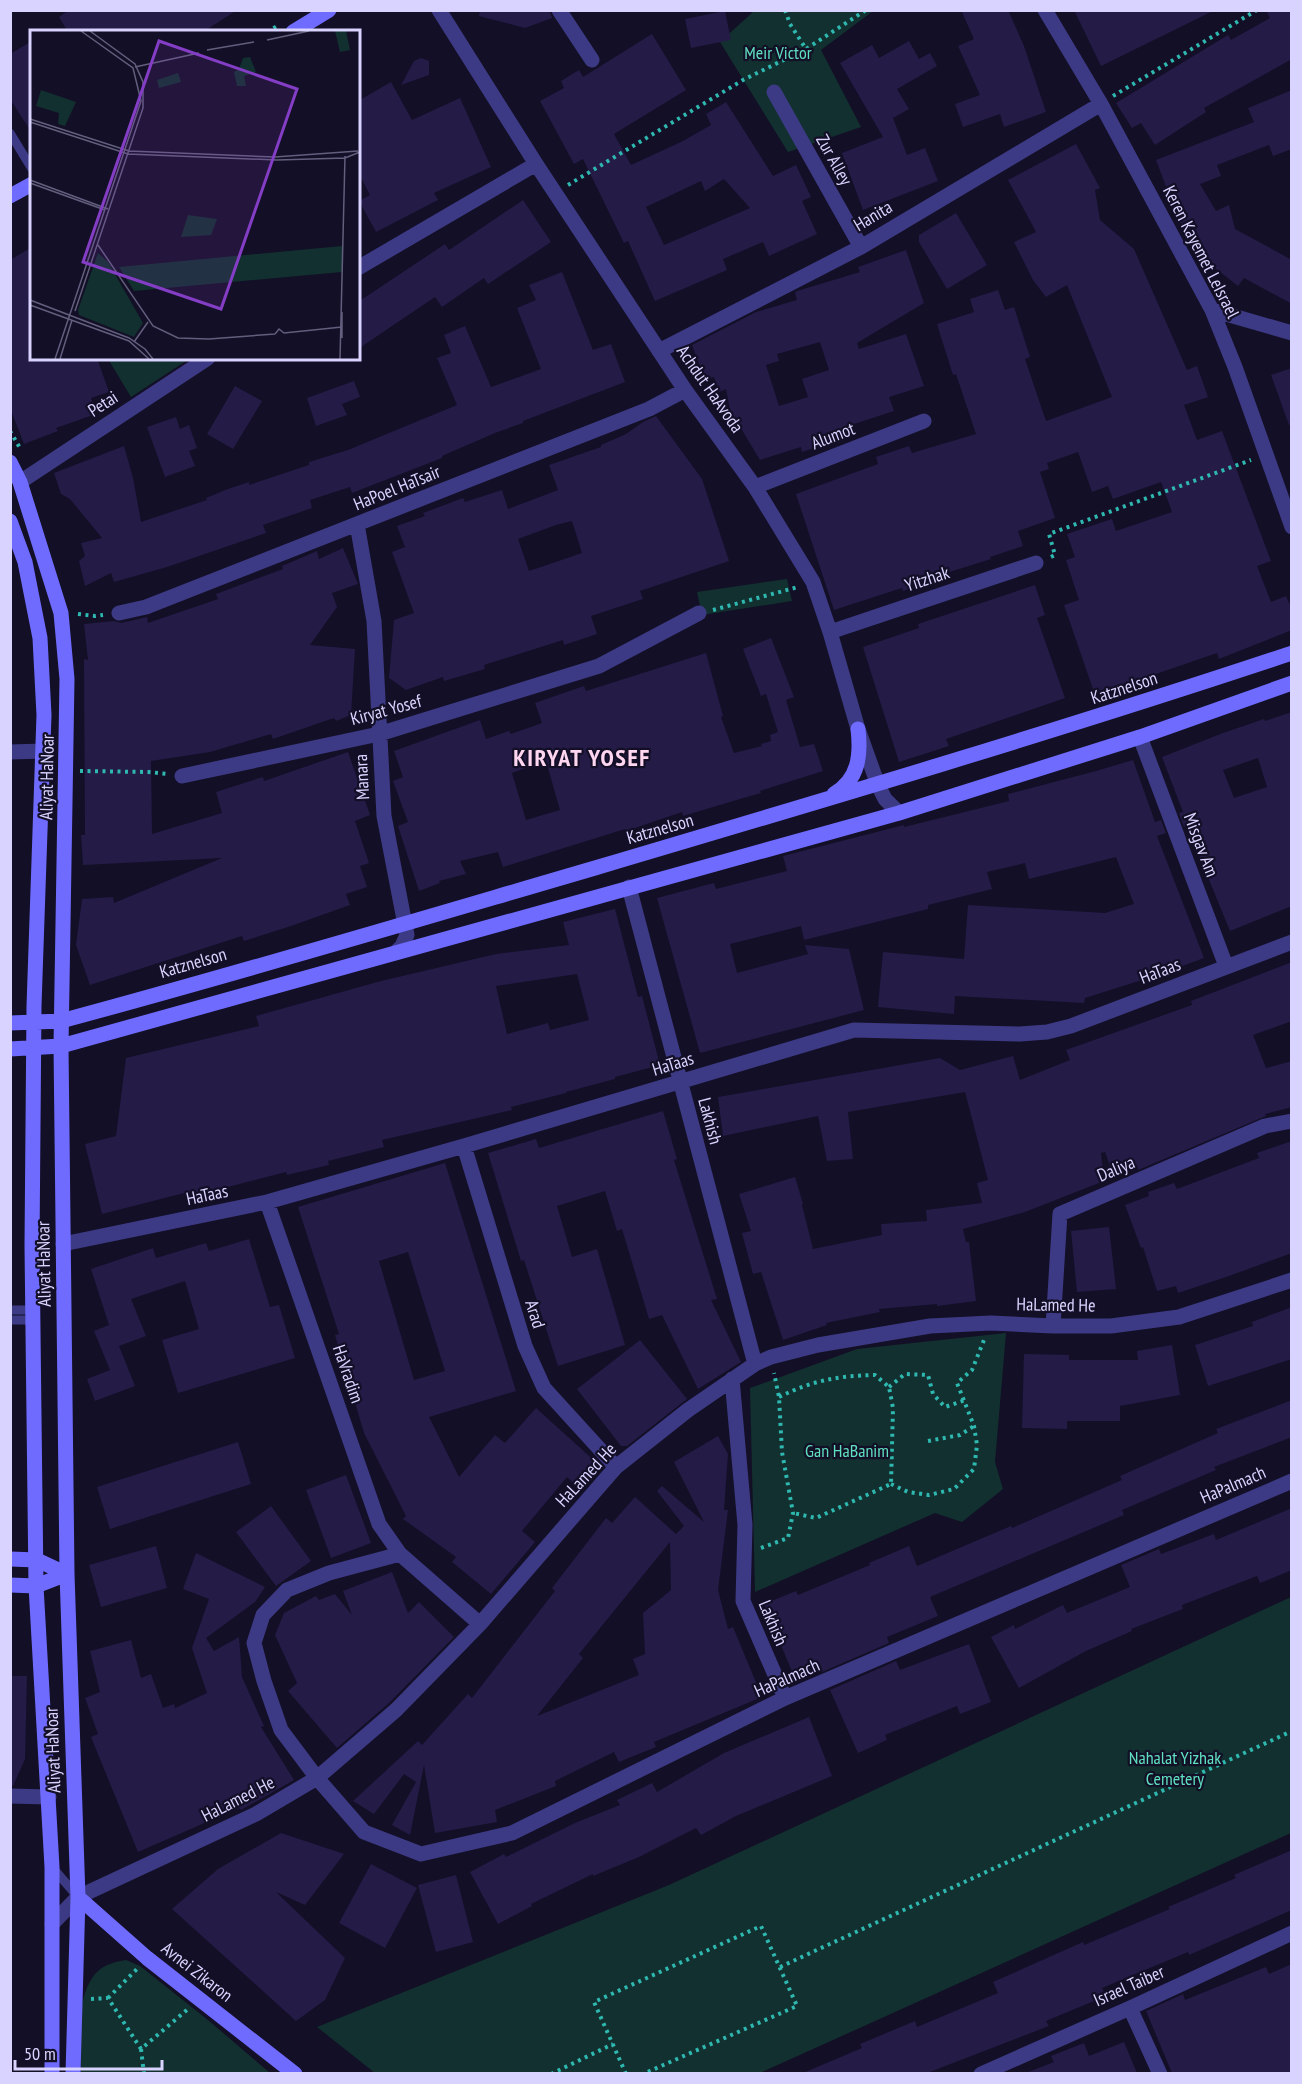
<svg xmlns="http://www.w3.org/2000/svg" width="1302" height="2084" font-family="'PT Sans Narrow',sans-serif">
<style>
.green{fill:#12302f}
.building{fill:#241b47;fill-rule:evenodd}
.lines{fill:none;stroke-linecap:round;stroke-linejoin:round}
.path{stroke:#2fb8b0;stroke-width:4;stroke-dasharray:3 4.5;stroke-linecap:butt}
.lane{stroke:#3d3a85;stroke-width:9}
.street{stroke:#3d3a85;stroke-width:15}
.secondary{stroke:#6f6bff;stroke-width:15}
.labels{text-anchor:middle;stroke-width:4.5;stroke-linejoin:round;paint-order:stroke}
.park-label{font-size:18px;fill:#5fe0c0;stroke:#130f26}
.street-label{font-size:18px;fill:#d9d4ff;stroke:#130f26}
.district-label{font-size:24px;font-weight:bold;letter-spacing:1.5px;fill:#ffd6f0;stroke:#130f26}
.inset-road{fill:none;stroke:#625e7d;stroke-width:1.5}
.view{fill:#843dc5;fill-opacity:0.15;stroke:#843dc5;stroke-width:3}
.inset-edge{fill:none;stroke:#d9d4ff;stroke-width:3}
</style>
<rect width="100%" height="100%" fill="#130f26"/>
<path class="green" d="M754,11H873L821,50L861,127L788,152L720,42Z
M108,359H189L131,397Z
M787,579L792,601L702,615L697,592Z
M1006,1333L995,1462L1003,1489L962,1522L935,1513L755,1592L750,1388L857,1349Z
M1291,1597V1833L760,2073H375L317,2027L669,1885Z
M126,1960L140,1966L208,2020L270,2073L81,2074C81,2041 74,1999 96,1973C104,1964 116,1962 126,1960Z"/>
<path class="building" d="M69,10H237L203,32H68L59,17Z
M480,10H549L552,18L525,28L479,16Z
M961,10H1008L1024,46L1046,112L1004,127L1000,114L963,127L955,104L980,95L958,46L974,39Z
M1074,10H1215L1101,66Z
M1266,10H1292V59L1204,108L1206,112L1155,145L1141,123L1132,128L1116,103L1228,35L1231,40L1270,18Z
M725,11L731,40L691,48L685,19Z
M652,34L686,90L614,134L631,165L683,141L711,125L706,114L726,102L773,176L796,165L811,197L802,201L817,234L769,256L763,242L723,259L727,270L655,301L628,241L624,243L583,159L574,164L540,101L564,88L561,81L579,70L583,77ZM724,179L750,208L664,245L646,207L701,181L705,191Z
M32,41V133L10,99V54Z
M909,41L919,59L930,53L937,66L897,89L909,109L893,118L907,155L925,148L938,181L863,210L842,153L883,137L840,63L872,45L879,58Z
M421,58L429,61V75L401,85L414,61Z
M391,82L412,120L460,98L491,167L434,193L438,200L376,232L359,201L370,195L358,172V101Z
M1292,90V149L1273,156L1269,145L1217,165L1221,176L1200,184L1216,211L1229,205L1235,229L1292,260V304L1244,278L1238,286L1202,258L1172,209L1174,208L1156,160L1254,122L1248,108Z
M1076,144L1100,188L1095,190L1100,220L1134,249L1187,370L1197,366L1208,397L1184,405L1197,440L1222,431L1271,561L1257,566L1271,602L1286,596L1292,609V630L1219,659L1217,653L1095,695L1064,605L1079,600L1066,560L1075,557L1067,534L1112,519L1116,531L1172,512L1161,482L1113,499L1108,486L1092,492L1078,452L1047,463L1049,469L1040,472L1055,518L1018,531L1023,546L990,557L991,559L943,574L944,577L903,591L902,588L834,610L796,494L878,464L876,457L909,446L912,453L976,434L956,374L953,375L937,324L974,312L970,299L998,290L1005,310L1014,307L1030,357L1025,359L1046,421L1112,397L1067,285L1046,297L1033,280L1014,242L1036,232L1008,180Z
M523,200L551,242L488,284L484,278L442,307L435,297L358,349V302L445,244L449,250Z
M956,213L987,265L947,289L919,242V235Z
M32,247V358H97L109,392L91,398L96,414L56,428L58,431L24,444L10,408V260Z
M906,250L924,303L857,343L859,349L906,334L924,386L889,397L894,411L851,425L855,434L802,452L801,447L760,460L730,410L726,389L719,392L714,377L705,380L692,345L756,312L797,300L795,292L797,291L860,272L858,267ZM820,342L829,370L802,379L808,397L779,406L766,365L779,361L777,354Z
M562,272L593,350L611,344L625,382L523,421V423L495,433L442,456V458L352,493L350,487L310,500L312,508L263,525L266,533L167,567L114,582L111,573L85,586L79,561L85,556L81,543L102,538L70,499L61,494L54,473L124,446L133,478L141,522L207,500L206,498L228,489L249,482V485L309,465V462L348,450L457,405L437,358L451,353L444,335L465,326L491,387L541,369L517,308L536,300L529,285Z
M1292,368V425H1289L1271,375Z
M354,381L360,397L342,404L347,415L316,426L307,398Z
M235,386L262,401L233,449L207,434Z
M656,416L702,479L729,561L640,591L643,599L591,616L597,634L564,645L563,640L484,665L485,669L444,681L443,677L406,690L389,678L394,620L414,613L392,552L405,547L397,526L425,516L423,513L463,498L465,502L502,490L508,509L558,490L549,465L601,447V445L626,434L643,422ZM572,521L582,553L529,571L518,539L556,525Z
M176,417L180,429L189,425L197,448L189,451L195,466L165,477L147,427Z
M343,548L358,584L332,593L337,607L310,645L355,649L351,715L336,721L334,718L273,739L271,734L210,752L151,761L152,834L222,813L216,792L263,777L264,781L348,752L370,815L355,821L369,863L360,866L367,887L346,894L350,905L291,926L244,941L242,936L90,985L76,945L82,899L113,897L114,903L222,858L83,865L81,835H85L84,659L88,660L84,624L114,621L121,623L147,617L148,623L218,599L216,594L283,569L282,566L317,551L319,559Z
M1035,585L1045,615L1037,618L1065,698L946,739L949,746L899,762L863,647L919,628L918,624Z
M771,638L794,697L786,700L800,747L814,744L823,771L760,791L761,793L740,799L683,816L682,812L626,831L625,829L503,867L498,852L460,861L466,874L439,881L440,883L419,891L398,826L408,822L393,781L403,777L394,751L480,720L486,739L509,731L511,734L542,723L535,703L584,686L586,691L706,653L723,716L721,717L734,753L762,746L761,744L771,741L770,735L778,732L766,694L761,696L743,649ZM546,761L560,810L526,820L512,773Z
M1292,712V906L1230,931L1187,826L1184,827L1179,813L1183,812L1162,757L1223,733L1264,719L1265,721ZM1258,758L1267,787L1234,798L1223,770Z
M1133,760L1155,822L1161,820L1166,833L1157,836L1204,958L1161,974L1085,998L1084,1003L955,996L954,1014L878,1007L883,952L964,959L968,905L1105,913L1134,904L1116,857L1029,879L1025,863L987,872L992,889L928,905V909L804,940L801,926L730,944L737,973L808,954L805,945L849,949L864,1010L700,1053L657,898L714,883L716,889L787,871L783,856L904,825V827L1009,801L1008,794L1096,771Z
M615,909L638,997L642,996L660,1065L615,1077V1079L566,1092V1093L511,1107L512,1110L382,1140L384,1147L328,1161L329,1165L287,1175L286,1172L197,1195L196,1190L102,1214L85,1144L116,1136L126,1058L259,1026L256,1016L381,981L496,954L569,945L563,922ZM577,974L589,1020L550,1030L548,1023L507,1034L496,986Z
M1292,962V1021L1253,1035L1266,1068L1292,1061V1107L1265,1114L1266,1116L1138,1170V1167L1114,1177L1105,1152L1101,1153L1104,1181L1025,1212L963,1229L966,1242H969L976,1301L937,1306V1304L879,1309L880,1312L826,1323L827,1325L783,1340L761,1272L753,1274L742,1233L751,1231L739,1194L795,1177L803,1204L802,1205L813,1249L882,1235L881,1224L927,1221L926,1210L982,1203L977,1183L988,1180L965,1092L848,1112L853,1159L827,1161L818,1116L723,1136L718,1097L940,1058L960,1070L1013,1056L1020,1080L1070,1060L1066,1050L1192,1005L1191,1001Z
M663,1111L677,1159L674,1160L717,1299L711,1300L741,1362L698,1389L662,1315L649,1319L622,1229L617,1231L605,1191L557,1206L572,1257L597,1249L625,1345L558,1366L524,1260L521,1261L488,1153L536,1139L539,1148Z
M1292,1141V1253L1229,1276L1178,1293L1176,1286L1157,1291L1143,1247L1141,1248L1125,1205L1149,1196L1148,1192L1174,1183L1177,1189L1259,1158L1257,1153Z
M445,1163L516,1391L429,1417L459,1477L495,1435L505,1443L536,1408L598,1464L578,1487L567,1477L522,1531L535,1542L491,1594L452,1562L456,1557L403,1519L406,1516L364,1433L335,1335L339,1334L298,1207ZM408,1252L445,1371L414,1380L379,1261Z
M1109,1227L1116,1289L1077,1292L1071,1231Z
M249,1239L270,1307L279,1305L295,1358L178,1393L162,1340L199,1329L185,1281L131,1299L146,1336L119,1346L135,1386L95,1401L87,1379L110,1370L94,1331L109,1325L91,1269L153,1248L156,1258L206,1243L209,1251Z
M1292,1307V1359L1208,1386L1195,1345L1253,1326L1252,1322Z
M640,1340L687,1399L627,1446H621L577,1389Z
M1172,1345L1180,1395L1120,1406V1421H1067V1429L1022,1428L1024,1354L1069,1355V1360H1138L1137,1351Z
M1292,1400V1437L1214,1467L1216,1470L1122,1510L1124,1515L930,1597L938,1616L887,1637L889,1643L822,1672L820,1669L795,1679L764,1604L796,1591L798,1595L870,1565L869,1563L909,1546L917,1566L1011,1526L1012,1528L1122,1480L1120,1476L1218,1433L1216,1429Z
M718,1436L728,1454L724,1510H728L718,1590L728,1629L733,1627L762,1697L654,1742L656,1747L619,1762L614,1752L555,1781L556,1786L495,1810L497,1822L435,1833L424,1765L410,1835L392,1825L416,1782L404,1774L374,1814L353,1801L418,1741L422,1745L468,1694L472,1698L555,1591L552,1588L606,1518L612,1523L635,1497L676,1534L684,1526L657,1491L662,1486L704,1522L674,1462ZM670,1542L671,1590L643,1613L645,1654L633,1659L639,1675L537,1716L583,1658L579,1654Z
M238,1442L251,1484L110,1529L97,1487Z
M346,1475L371,1543L331,1558L306,1490Z
M271,1506L311,1561L276,1586L236,1532Z
M1292,1508V1570L1260,1583L1257,1576L1182,1605L1183,1609L1131,1629L1132,1631L1086,1651L1019,1688L991,1637L1014,1625L1015,1629L1063,1605L1067,1613L1130,1587L1121,1565L1159,1549L1161,1554L1214,1534L1216,1540Z
M156,1546L167,1588L101,1607L89,1565Z
M196,1553L265,1587L255,1602L206,1638L214,1651L239,1637L242,1677L264,1726L261,1727L294,1780L241,1810L239,1808L138,1852L91,1737L98,1734L85,1698L100,1692L90,1651L131,1640L141,1678L151,1674L163,1708L174,1704L175,1708L207,1693L192,1648L209,1599L183,1589Z
M392,1572L408,1613L419,1602L454,1637L389,1703L337,1748L288,1691L297,1683L275,1635L284,1613L316,1596L319,1600L335,1594L352,1615L343,1591Z
M969,1644L991,1702L960,1714L957,1706L885,1735L887,1740L858,1753L830,1690L896,1661L900,1670Z
M10,1676H27L25,1759L13,1786H10Z
M809,1717L832,1776L736,1816L701,1835L696,1828L639,1857L593,1876V1874L531,1904L532,1906L498,1924L470,1872L504,1854L506,1857L575,1823L620,1805L617,1800L652,1783L657,1792L724,1753Z
M281,1833L344,1854L305,1905L276,1892L345,1958L325,2000L296,2021L172,1909L218,1869Z
M1292,1850V1910L1189,1955L1188,1952L1102,1988L1106,1996L1046,2021L1049,2026L927,2073H803L862,2048L860,2044L915,2021L917,2027L998,1993L993,1982L1083,1942L1084,1945L1170,1909L1168,1907L1236,1878L1234,1875Z
M371,1864L417,1888L385,1948L339,1923Z
M456,1875L473,1942L436,1952L418,1885Z
M1292,1964V2073H1172L1146,2011L1183,1994L1185,2000L1266,1967L1269,1974Z
M1124,2042L1137,2073H1026L1054,2062L1051,2056L1084,2043L1089,2056Z"/>
<g class="lines">
<path class="path" d="M785,10L790,24L806,49L866,10
M267,32L277,26
M1113,96L1257,10
M568,185L743,80L806,49
M10,431L20,448
M1051,557L1055,555L1049,534L1251,460
M713,610L798,587
M78,614L95,616L103,615
M80,771L149,772L168,774
M889,1387L905,1374L928,1375L933,1394L945,1407L965,1400
M779,1397C814,1380 837,1376 875,1375L889,1387L893,1408L891,1484L816,1518L793,1513
M928,1441L960,1435L974,1426
M891,1484L908,1492L929,1495L954,1489L974,1469L977,1445L974,1426L957,1383L972,1370L984,1340
M761,1548L788,1538L793,1513L782,1452L779,1397L774,1373
M780,1967L1292,1731
M108,1998L137,1969
M91,1999L108,1998L141,2049L188,2009
M141,2049L144,2074
M551,2074L613,2044
M626,2074L594,2002L761,1926L797,2006L643,2074"/>
<path class="lane" d="M10,133L32,169
M10,1310H33
M10,1320H33
M52,1867L78,1897"/>
<path class="street" d="M439,10L536,164L685,390L755,487L813,582L830,632L858,729L878,785L885,799L899,813
M559,10L592,60
M1045,10L1101,104L1212,310L1235,367L1292,527
M774,92L861,247
M358,268L536,164
M1212,310L1292,333
M659,351L861,247L1101,104
M20,482L208,358
M755,487L924,421
M357,524L374,621L384,816L407,935L402,946L396,952
M119,613L146,607L649,409L685,390
M830,632L1036,563
M1140,737L1226,966
M10,752L44,751
M182,776L379,734L599,666L699,613
M629,887L755,1364
M464,1146L525,1346L544,1388L616,1467
M267,1202L379,1524L400,1554
M63,1244L267,1202L464,1146L854,1030L1020,1034L1047,1032L1071,1026L1292,942
M1053,1326L1060,1214L1265,1126L1292,1121
M732,1379L745,1525L743,1601L785,1698
M480,1624L400,1554L329,1573L287,1590L263,1615L254,1643L264,1681L281,1730L317,1778L364,1832L421,1854L512,1833L785,1698L1292,1481
M10,1796L49,1797
M52,1924L78,1897L256,1814L317,1778L396,1710L480,1624L616,1467L688,1410L755,1364L771,1357L818,1345L930,1326L991,1323L1053,1326H1111L1179,1317L1292,1280
M1130,2008L1160,2074
M981,2074L1130,2008L1292,1933"/>
<path class="secondary" d="M293,32L329,10
M10,196L32,184
M10,462L20,482L61,613L67,679L61,1046L67,1574L78,1897L73,2074
M10,521L25,562L40,638L44,715L34,1006L32,1246L36,1586L52,1867V2074
M834,794C859,779 861,755 858,729
M10,1023L61,1021C240,973 417,920 595,868C828,799 1061,730 1292,653
M10,1049L61,1046L899,813L1140,737L1292,683
M10,1559L37,1560L67,1574
M10,1585L36,1586L67,1574
M78,1897L147,1958L295,2074"/>
</g>
<g class="labels">
<g class="park-label">
<text x="778" y="59">Meir Victor</text>
<text x="847" y="1457">Gan HaBanim</text>
<text x="1175" y="1764">Nahalat Yizhak<tspan x="1175" dy="21">Cemetery</tspan></text>
</g>
<g class="street-label">
<text transform="translate(834 160) rotate(61)" y="6">Zur Alley</text>
<text transform="translate(873 216) rotate(-31)" y="6">Hanita</text>
<text transform="translate(1201 252) rotate(63)" y="6">Keren Kayemet LeIsrael</text>
<text transform="translate(710 389) rotate(55)" y="6">Achdut HaAvoda</text>
<text transform="translate(103 404) rotate(-33)" y="6">Petai</text>
<text transform="translate(833 436) rotate(-21)" y="6">Alumot</text>
<text transform="translate(397 488) rotate(-22)" y="6">HaPoel HaTsair</text>
<text transform="translate(927 579) rotate(-18)" y="6">Yitzhak</text>
<text transform="translate(1124 688) rotate(-18)" y="6">Katznelson</text>
<text transform="translate(386 710) rotate(-15)" y="6">Kiryat Yosef</text>
<text transform="translate(47 777) rotate(-89)" y="6">Aliyat HaNoar</text>
<text transform="translate(362 777) rotate(-93)" y="6">Manara</text>
<text transform="translate(660 829) rotate(-16)" y="6">Katznelson</text>
<text transform="translate(1201 845) rotate(69)" y="6">Misgav Am</text>
<text transform="translate(193 963) rotate(-16)" y="6">Katznelson</text>
<text transform="translate(1160 971) rotate(-21)" y="6">HaTaas</text>
<text transform="translate(673 1064) rotate(-17)" y="6">HaTaas</text>
<text transform="translate(710 1121) rotate(75)" y="6">Lakhish</text>
<text transform="translate(1116 1169) rotate(-23)" y="6">Daliya</text>
<text transform="translate(207 1195) rotate(-12)" y="6">HaTaas</text>
<text transform="translate(44 1264) rotate(-91)" y="6">Aliyat HaNoar</text>
<text transform="translate(1056 1305) rotate(1)" y="6">HaLamed He</text>
<text transform="translate(535 1314) rotate(73)" y="6">Arad</text>
<text transform="translate(348 1374) rotate(71)" y="6">HaVradim</text>
<text transform="translate(586 1475) rotate(-47)" y="6">HaLamed He</text>
<text transform="translate(1233 1485) rotate(-23)" y="6">HaPalmach</text>
<text transform="translate(773 1623) rotate(67)" y="6">Lakhish</text>
<text transform="translate(787 1678) rotate(-24)" y="6">HaPalmach</text>
<text transform="translate(53 1750) rotate(-92)" y="6">Aliyat HaNoar</text>
<text transform="translate(238 1799) rotate(-27)" y="6">HaLamed He</text>
<text transform="translate(197 1972) rotate(38)" y="6">Avnei Zikaron</text>
<text transform="translate(1129 1986) rotate(-24)" y="6">Israel Taiber</text>
</g>
<g class="district-label">
<text x="582" y="766">KIRYAT YOSEF</text>
</g>
</g>
<g transform="translate(30 30)">
<rect width="330" height="330" fill="#130f26"/>
<path d="M305,1H316L320,20L310,22ZM220,27L226,42L214,46L216,56H207L204,42L209,39L213,28ZM148,43L151,52L129,58L127,50ZM11,60L46,72L35,96L28,94L29,83L6,76ZM158,185L187,189L181,205L151,207ZM312,216V242L104,261L89,237ZM68,223L78,232L113,293L104,307L49,285L48,280Z" fill="#12302f"/>
<path class="inset-road" d="M237,10L279,1M177,20L224,12M105,37L169,23M0,89L99,121L245,127L328,121M0,92L98,124L247,130L315,128L330,122M0,150L78,179M0,153L75,180M68,215L123,296L148,308L179,309M0,270L99,308L115,319L123,329M0,275L99,311L119,329M45,281L113,78V52L105,34L60,1M245,304L249,299L254,303L312,297M312,308V282M179,309L245,304M104,312L118,292M25,329L111,71L103,38L51,1M30,329L42,290M310,329L315,126"/>
<path class="view" d="M129,11L267,59L191,279L53,232Z"/>
<rect width="330" height="330" class="inset-edge"/>
</g>
<rect width="1302" height="2084" fill="none" stroke="#d9d4ff" stroke-width="24"/>
<path d="M15 2060v9h147v-9" fill="none" stroke="#d9d4ff" stroke-width="3"/>
<text x="24" y="2060" font-size="18" fill="#d9d4ff" stroke="#130f26" stroke-width="4.5" paint-order="stroke">50 m</text>
</svg>
